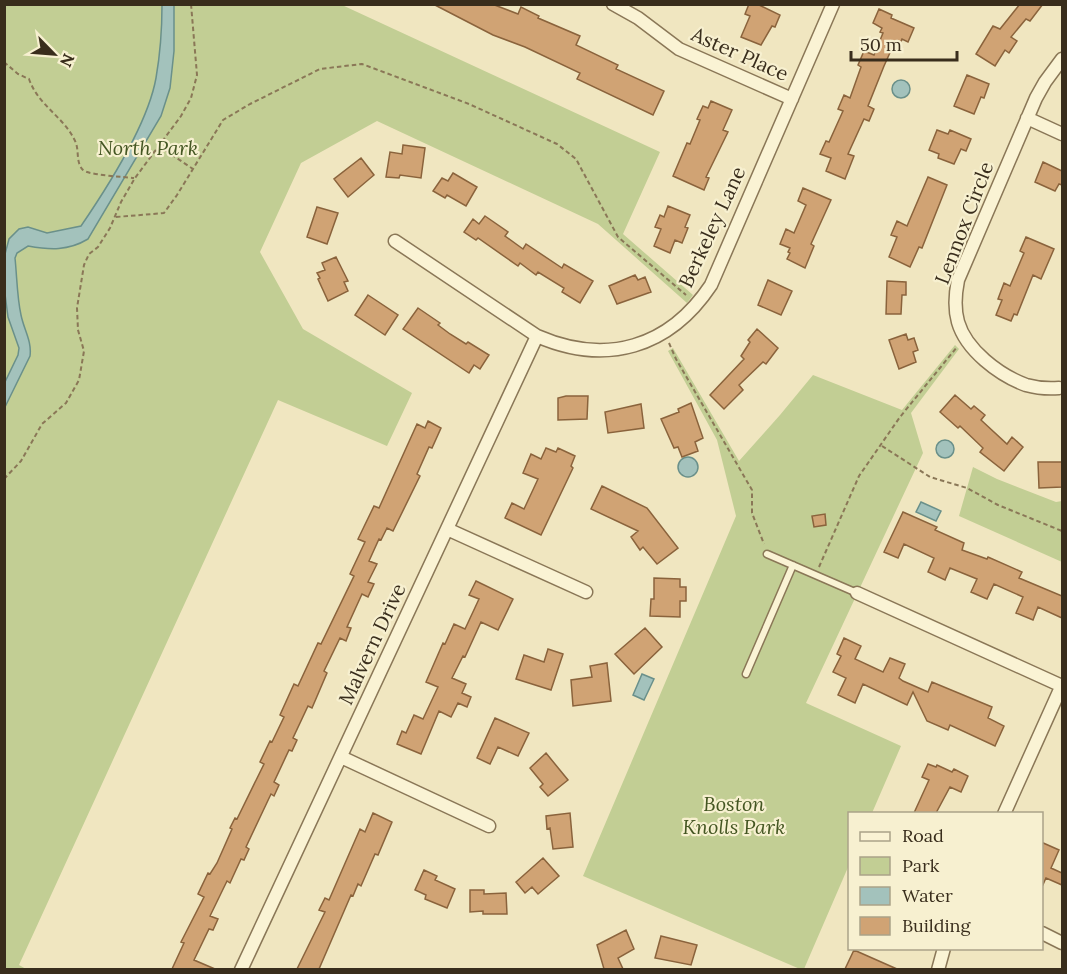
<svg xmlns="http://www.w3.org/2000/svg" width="1067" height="974" font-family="Lora,serif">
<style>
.green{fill:#c2ce94}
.water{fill:#a3c2bc;stroke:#6a908a;stroke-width:1.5}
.building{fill:#d0a374;stroke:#8a633c;stroke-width:1.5}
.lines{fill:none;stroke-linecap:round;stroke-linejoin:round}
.service-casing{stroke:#8a7757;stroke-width:9}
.minor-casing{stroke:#8a7757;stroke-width:15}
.path{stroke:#8a7757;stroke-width:2;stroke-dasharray:4.5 3;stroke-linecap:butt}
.service{stroke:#faf3d4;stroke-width:6}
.minor{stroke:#faf3d4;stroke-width:12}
.labels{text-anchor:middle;stroke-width:4.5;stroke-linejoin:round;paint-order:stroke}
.street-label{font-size:20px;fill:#392d1c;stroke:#f7f0d0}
.park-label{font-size:20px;font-style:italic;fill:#445622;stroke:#f7f0d0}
</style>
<rect width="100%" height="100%" fill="#f0e6c0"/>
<path class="green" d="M5,5H342L660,152L623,234L693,295L687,303L598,224L377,121L301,163L260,252L303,329L412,393L387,446L278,400L19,965L26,969L5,970Z
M955,345L959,349L911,413L923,453L806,703L901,746L872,813L850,814L849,865L804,969H800L583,876L736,516L717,440L668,351L673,348L739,461L780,415L813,375L902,410Z
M973,467L997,479L1056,502L1062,501V562L959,516Z"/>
<path class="water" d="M162,5H174V51L170,88L161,116L88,239C68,251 50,250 28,246L17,253L15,258C17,277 17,297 21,315C24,330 32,341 30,356L5,407V382L18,355L19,348L8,317L5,294V254L9,239L19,229L28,227L47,233L81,226C107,188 148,123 156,78C160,55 162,28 162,5Z
M892 89a9 9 0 1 1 18 0a9 9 0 1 1-18 0Z
M936 449a9 9 0 1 1 18 0a9 9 0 1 1-18 0Z
M678 467a10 10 0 1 1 20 0a10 10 0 1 1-20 0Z
M921,502L941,511L936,521L916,512Z
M642,674L654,679L644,700L633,695Z"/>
<path class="building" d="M433,4H492L518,14L521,7L539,16L538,18L580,36L576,45L618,65L616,69L664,91L653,115L577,79L580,73L525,47L493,35Z
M749,4H757L780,15L775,27L772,26L761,45L741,37L750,16L745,14Z
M1020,4H1043L1030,21L1026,19L1011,37L1017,41L1009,53L1005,50L995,66L976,54L993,26L1000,29Z
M879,9L892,15L891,18L914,28L908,42L902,39L898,48L893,46L884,66L868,106L874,109L869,121L864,119L848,154L854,156L845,179L826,171L831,158L820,154L826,141L829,142L843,111L838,109L844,95L850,98L861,67L858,65L864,51L874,55L883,33L880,32L882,28L873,23Z
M967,75L989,84L984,98L981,97L974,114L954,106Z
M711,101L732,110L723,130L728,132L706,177L709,178L704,190L673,176L687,143L690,144L700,120L697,119L703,106L708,108Z
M937,130L948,134L950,130L971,139L966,151L961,149L954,164L938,158L939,154L929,150Z
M403,145L425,148L421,178L400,175L399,178L386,177L390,152L402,154Z
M361,158L374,175L348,197L334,179Z
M1043,162L1062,171V185L1059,184L1055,191L1035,182Z
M453,173L477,187L466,206L447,195L445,198L433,191L442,178L448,181Z
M928,177L947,185L922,248L919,247L910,267L889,257L897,237L891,235L897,221L907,226Z
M803,188L831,200L811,244L814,246L805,268L787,259L790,253L788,252L790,248L780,244L786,229L794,233L806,205L798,201Z
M668,206L690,215L685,227L688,228L682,243L675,240L670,253L654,246L661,229L655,227L660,215L664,217Z
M317,207L338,213L327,244L307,237Z
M485,216L508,232L505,236L523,249L526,244L562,268L564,264L593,281L580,303L562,292L564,288L538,272L536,275L520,263L518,266L478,238L476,240L464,232L473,219L479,224Z
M1026,237L1054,249L1041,279L1033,275L1017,315L1014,314L1011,321L996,315L1002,300L998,299L1004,283L1010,286L1024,253L1020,251Z
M336,257L348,281L344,282L348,291L328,301L318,279L320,278L317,273L325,270L322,263Z
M635,275L638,280L645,277L651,292L617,304L609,286Z
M768,280L792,291L781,315L758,305Z
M887,281L906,282V295H902L901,314H886Z
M368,295L398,315L385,335L355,315Z
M418,308L440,323L438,325L450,334L466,344L468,342L489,355L480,369L474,365L469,373L403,329Z
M757,329L778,348L766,364L763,362L739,385L743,390L724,409L710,395L744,359L741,356L750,342L748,340Z
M906,334L908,340L914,338L918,350L913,352L916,362L899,369L889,340Z
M955,395L971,409L974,406L985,415L981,420L1007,444L1012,437L1023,447L1004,471L980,452L983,448L960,426L958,428L940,412Z
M566,396H588L587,419L558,420V398Z
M691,403L703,438L695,442L698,451L682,457L678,447L674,448L661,419L679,412L678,409Z
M641,404L644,428L608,433L605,412Z
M428,421L441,428L432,448L429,447L417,474L420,476L393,531L387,528L381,540L379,539L369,561L377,564L368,582L374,584L368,597L362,594L347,627L351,628L346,641L340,638L324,671L327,673L312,708L308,706L293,738L297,740L292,751L289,750L274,782L279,785L274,796L271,794L246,847L249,849L244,860L241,859L230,883L227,881L210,916L218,919L213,930L209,929L194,960L215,969H172L184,943L181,942L204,897L198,894L208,873L210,874L217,863L232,829L230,828L235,818L237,819L264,764L260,762L270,741L272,742L284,717L280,715L294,684L298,686L318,643L321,644L354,576L350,574L365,542L358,539L374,506L379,508L417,424L425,428Z
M546,448L556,452L558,448L575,456L571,466L573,468L541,535L505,518L512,503L524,509L538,479L523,473L531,454L541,459Z
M1038,462H1062V487L1039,488Z
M602,486L647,508L678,548L657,564L643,547L640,550L631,537L638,531L591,509Z
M903,512L937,527L935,530L964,543L962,550L987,559L988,557L1022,572L1019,578L1062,596V618L1038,607L1033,620L1016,613L1023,597L994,584L987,599L971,592L977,579L950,568L945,580L928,572L934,558L904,544L898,558L884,552Z
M825,514L826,525L814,527L812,516Z
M654,578L680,579V587H686V601H680V617L650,616L651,599H654Z
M476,581L513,599L498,630L481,622L465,657L463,656L452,678L466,684L462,693L471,697L467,707L458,703L451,717L439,711L421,754L397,744L402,731L406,733L414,715L423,719L438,687L426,682L443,643L445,644L454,624L465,629L479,599L469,595Z
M645,628L662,647L634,674L615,654Z
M844,638L861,646L855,659L883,672L890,658L905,664L899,678L903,681L928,692L932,682L992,707L988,718L1004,726L995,746L950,725L948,730L927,721L913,692L907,705L863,684L855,703L838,695L846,678L833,672L841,656L837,654Z
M548,649L563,654L551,690L516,679L524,655L544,662Z
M607,663L611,701L573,706L571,680L592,677L590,666Z
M495,718L529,733L518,756L498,747L490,764L477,758Z
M546,753L568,780L548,796L540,787L543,784L530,768Z
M928,764L936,767L937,765L952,772L954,769L968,776L961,792L950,787L936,813H914L929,780L922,777Z
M373,813L392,822L378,855L375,854L361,886L358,884L353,896L351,895L319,969H297L325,912L319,910L325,898L329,900L360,829L365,832Z
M570,813L573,847L553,849L550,828L547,829L546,816Z
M1041,842L1059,850L1051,868L1062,873V885L1046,878L1041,889Z
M543,858L559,876L538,894L532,887L525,893L516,882Z
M424,870L437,876L435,880L455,889L447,908L425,899L426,895L415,890Z
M470,890H484V894L506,893L507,914H483V911L470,912Z
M626,930L634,949L618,958L623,969H604L597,945Z
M661,936L697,945L691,965L655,958Z
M854,950L897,969H845Z"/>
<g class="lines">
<g class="service-casing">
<path id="service" d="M767,554L857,593
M746,674L793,565"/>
</g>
<g class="minor-casing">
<path id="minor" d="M613,4L638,18L679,49L792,99
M1027,118L1062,134
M395,241L537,336C606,366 669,348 711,285L833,4
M1059,388C1047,389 1037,388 1026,385C999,375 966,350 958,322C954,308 955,295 958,280L1036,98L1045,82L1062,59
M447,529L586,592
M857,593L1062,686
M341,757L489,826
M1004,814L1062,685
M1042,933L1062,943
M241,970L537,336
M938,970L944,948"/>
</g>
<path class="path" d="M4,62L18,74L29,79C39,107 65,117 76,143C79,152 76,163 83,170C88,175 125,177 134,178
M159,146L193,169
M116,217L164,213L177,195L223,120L250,104L320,69L362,64L469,104L557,144L576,159L618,237L686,295
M669,343L676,359L752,490V513L764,544
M882,446L930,477L967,488L998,505L1062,531
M4,479L21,461L42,424L66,403L79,380L84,351L78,330L77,308L84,265L89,254L98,247L110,228L121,202L135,178L181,116L191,98L197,75L191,4
M819,567L859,476L900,417L957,347"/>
<use href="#service" class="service"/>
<use href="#minor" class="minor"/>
</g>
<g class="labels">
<g class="street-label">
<text transform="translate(740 54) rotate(24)" y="7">Aster Place</text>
<text transform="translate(964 223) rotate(-69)" y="7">Lennox Circle</text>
<text transform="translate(712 227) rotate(-65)" y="7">Berkeley Lane</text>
<text transform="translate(372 644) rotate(-65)" y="7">Malvern Drive</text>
</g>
<g class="park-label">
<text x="148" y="155">North Park</text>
<text x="734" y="811">Boston<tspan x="734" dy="23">Knolls Park</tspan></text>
</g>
</g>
<rect width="1067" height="974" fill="none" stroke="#392d1c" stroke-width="12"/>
<rect x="848" y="812" width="195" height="138" fill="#f7f0d0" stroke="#aba288" stroke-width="1.5"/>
<rect x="860" y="832" width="30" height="9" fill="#faf3d4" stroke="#aba288" stroke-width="1.5"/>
<text x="902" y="842" font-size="18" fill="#392d1c">Road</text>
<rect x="860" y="857" width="30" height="18" fill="#c2ce94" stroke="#aba288" stroke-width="1.5"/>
<text x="902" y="872" font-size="18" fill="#392d1c">Park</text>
<rect x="860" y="887" width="30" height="18" fill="#a3c2bc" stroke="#aba288" stroke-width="1.5"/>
<text x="902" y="902" font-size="18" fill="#392d1c">Water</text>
<rect x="860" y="917" width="30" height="18" fill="#d0a374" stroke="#aba288" stroke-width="1.5"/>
<text x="902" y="932" font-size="18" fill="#392d1c">Building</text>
<g transform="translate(54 54) rotate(115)" stroke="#f7f0d0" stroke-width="4.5" paint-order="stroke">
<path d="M0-4.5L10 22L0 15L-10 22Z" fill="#392d1c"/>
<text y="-9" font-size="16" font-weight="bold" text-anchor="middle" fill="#392d1c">N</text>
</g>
<path d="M851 51v9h106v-9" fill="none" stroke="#392d1c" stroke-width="3"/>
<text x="860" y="51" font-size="18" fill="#392d1c" stroke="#f7f0d0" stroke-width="4.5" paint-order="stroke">50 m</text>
</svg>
